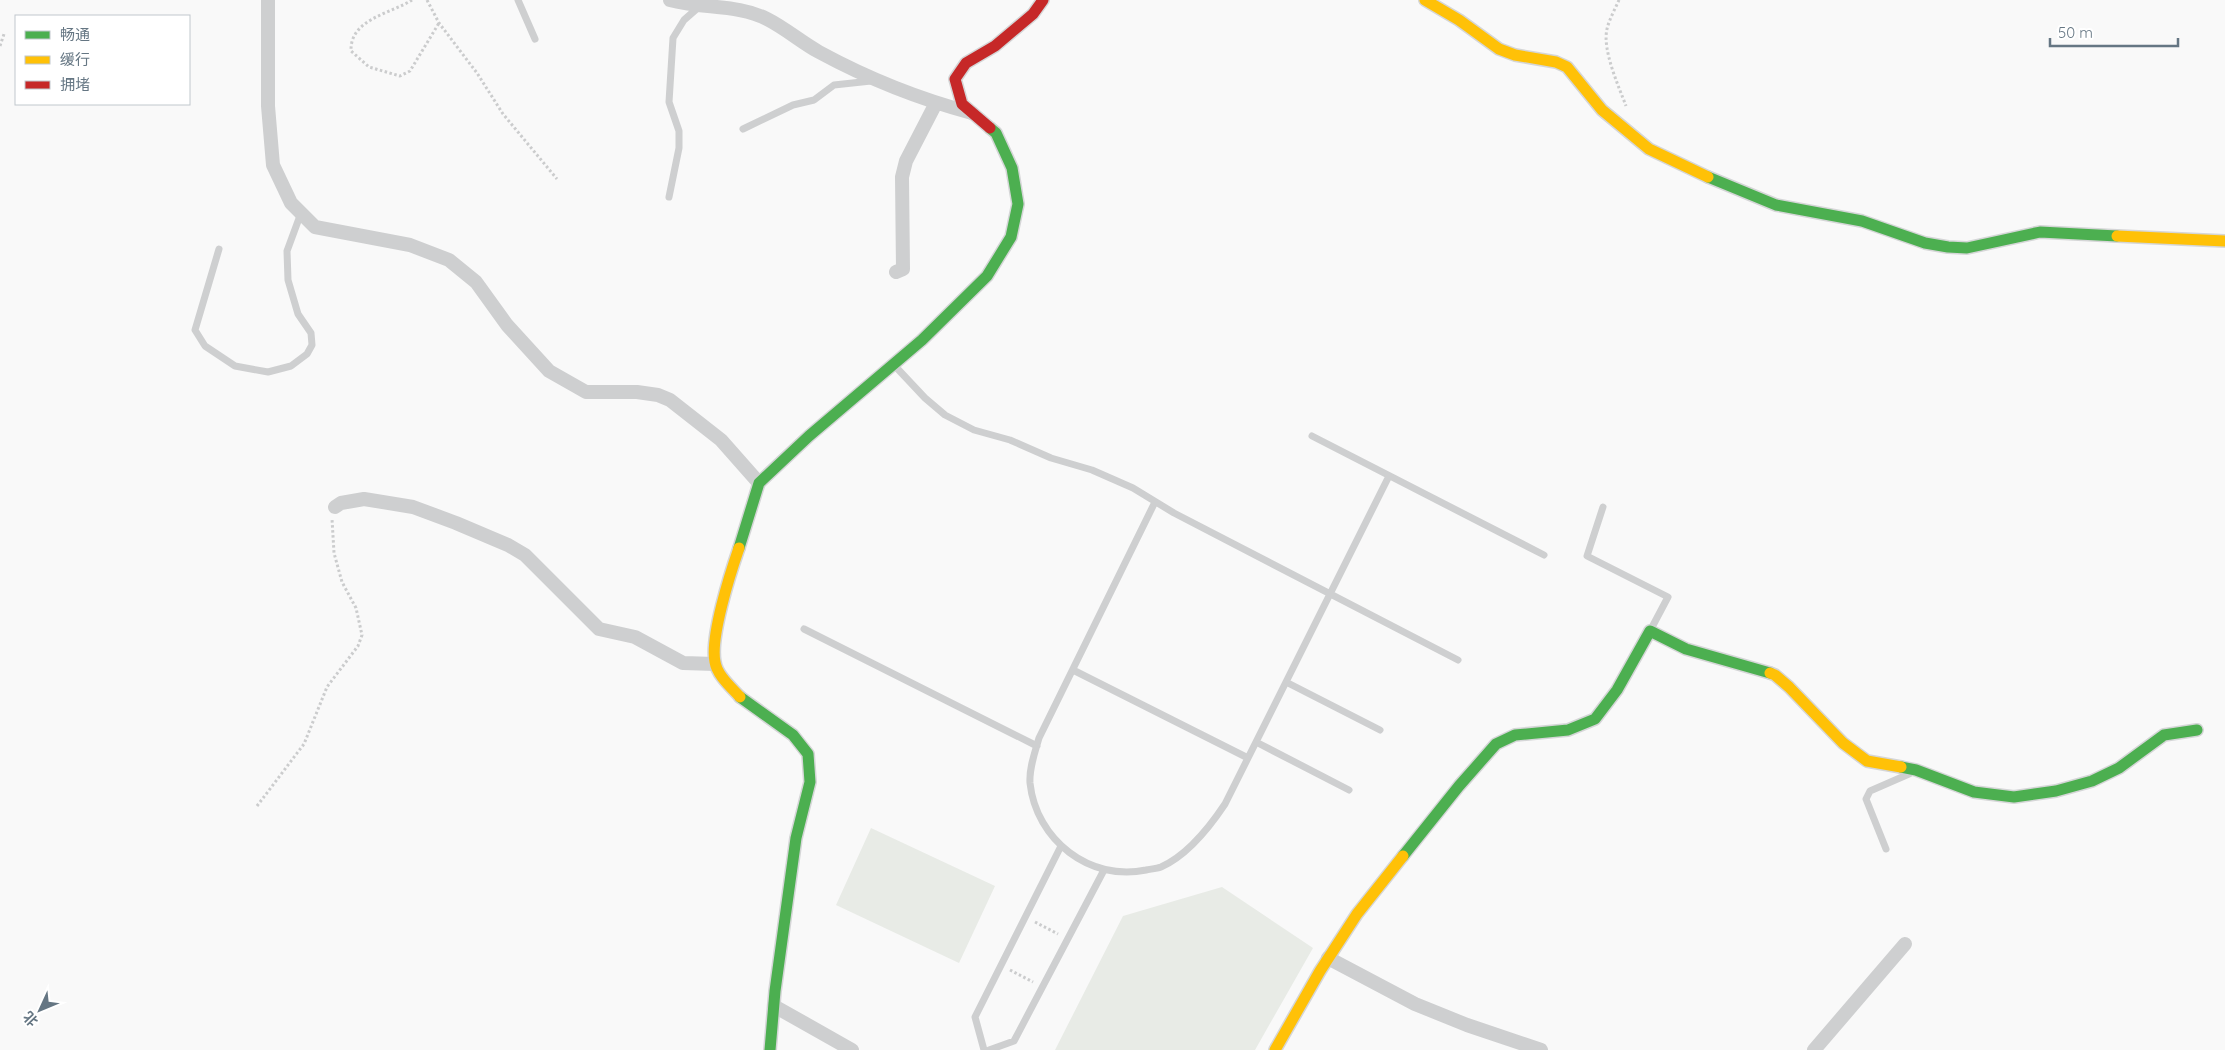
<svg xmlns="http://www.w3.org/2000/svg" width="2225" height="1050" font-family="Quicksand,'Noto Sans SC',sans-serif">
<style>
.garden{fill:#e8ebe6}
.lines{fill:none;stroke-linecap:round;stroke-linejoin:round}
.fast-casing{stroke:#d5d6d7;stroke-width:14}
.slow-casing{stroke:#d5d6d7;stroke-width:14}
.jam-casing{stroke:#d5d6d7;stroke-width:14}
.path{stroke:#cbcccd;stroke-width:3;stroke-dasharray:2.5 2.5;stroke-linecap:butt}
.lane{stroke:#cecfd0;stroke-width:7}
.street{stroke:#cecfd0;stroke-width:14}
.fast{stroke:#4caf50;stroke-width:11}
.slow{stroke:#ffc107;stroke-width:11}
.jam{stroke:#c62828;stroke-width:11}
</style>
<rect width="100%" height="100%" fill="#f9f9f9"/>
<path class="garden" d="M871,828L995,886L959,963L836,905Z
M1222,887L1313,948L1255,1050H1055L1123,916Z"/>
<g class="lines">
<g class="fast-casing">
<path id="fast" d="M1708,177L1776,205L1862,221L1925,243L1948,247L1967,248L2040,232L2117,236
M739,548L759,483L809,436L922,340L987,276L1011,237L1018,204L1012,168L996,133L990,128
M740,697L793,735L808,754L810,782L796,838L775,991L770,1050
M1901,767L1916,770L1974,792L2014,797L2056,791L2092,781L2119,768L2164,735L2197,730
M1403,856L1459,786L1496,744L1515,735L1568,730L1595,719L1617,690L1650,631L1686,649L1770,673"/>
</g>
<g class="slow-casing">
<path id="slow" d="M1425,0L1459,20L1499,49L1515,55L1556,62L1567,67L1602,110L1649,149L1708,177
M2117,236L2225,241
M739,548C730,574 710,637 715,662C717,675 731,687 740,697
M1770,673L1775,675L1789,687L1843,743L1867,761L1901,767
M1275,1050L1320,971L1357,914L1403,856"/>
</g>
<g class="jam-casing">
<path id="jam" d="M990,128L962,104L955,79L966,63L995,46L1033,14L1043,0"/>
</g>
<path class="path" d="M412,0C390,14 350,19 351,51L369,67L400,76L410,71L439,23
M427,0L439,23L477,73L503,114L557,179
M1619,0C1615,9 1609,20 1607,29C1602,50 1619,87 1626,106
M0,46L4,34
M257,806L304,744L327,687L358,646L362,635L356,608L342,582L334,553L332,519
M1035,922L1058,934
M1010,970L1033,982"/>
<path class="lane" d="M518,0L535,39
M743,129L793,105L814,100L834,85L871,81
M669,197L679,148V131L669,102L673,38L684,20L700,6
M219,249L195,330L205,346L235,366L268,372L291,366L307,354L312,345L311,333L298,314L288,280L287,251L301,213
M894,365L925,398L945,415L974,430L1010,440L1051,458L1092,470L1133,488L1174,513L1458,660
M1312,436L1544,555
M1155,502L1039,738C1035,752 1029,768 1030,783C1036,840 1090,882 1146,870C1150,869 1156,869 1161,867C1188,855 1209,828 1225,804L1389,476
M1603,507L1587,556L1668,597L1650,631
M804,629L1037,746
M1073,670L1248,758
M1286,682L1380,730
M1256,742L1349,790
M1886,849L1866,799L1870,791L1909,774
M984,1050L975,1017L1061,846
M989,1050L1014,1041L1104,870"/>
<path class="street" d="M268,0V106L273,165L291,203L315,227L410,245L449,260L476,282L507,325L549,371L586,392H637L658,395L670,400L721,440L759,483
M670,0C702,9 738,4 767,19C785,28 801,42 819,52C867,78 919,99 972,113
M896,272L903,269L902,177L906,161L936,103
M335,507L341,503L364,499L413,507L456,523L508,545L525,555L599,629L635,637L683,663L715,664
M1328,958L1415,1004L1467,1025L1541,1050
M774,1006L852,1050
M1814,1050L1905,944"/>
<use href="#fast" class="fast"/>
<use href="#slow" class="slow"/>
<use href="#jam" class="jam"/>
</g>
<rect x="15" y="15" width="175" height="90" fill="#ffffff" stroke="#c1c8cd"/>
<rect x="25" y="31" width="25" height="8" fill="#4caf50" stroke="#c1c8cd"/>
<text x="60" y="40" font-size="15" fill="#657683">畅通</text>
<rect x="25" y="56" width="25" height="8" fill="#ffc107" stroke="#c1c8cd"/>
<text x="60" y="65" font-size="15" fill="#657683">缓行</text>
<rect x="25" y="81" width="25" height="8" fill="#c62828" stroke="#c1c8cd"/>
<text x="60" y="90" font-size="15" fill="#657683">拥堵</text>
<g transform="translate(40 1010) rotate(226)" stroke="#ffffff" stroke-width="4" paint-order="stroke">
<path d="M0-4L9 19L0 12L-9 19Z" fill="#657683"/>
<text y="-8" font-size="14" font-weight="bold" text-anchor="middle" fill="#657683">北</text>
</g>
<path d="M2050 38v8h128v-8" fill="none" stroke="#657683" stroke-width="2.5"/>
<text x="2058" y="38" font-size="15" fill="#657683" stroke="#ffffff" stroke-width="4" paint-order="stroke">50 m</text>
</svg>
